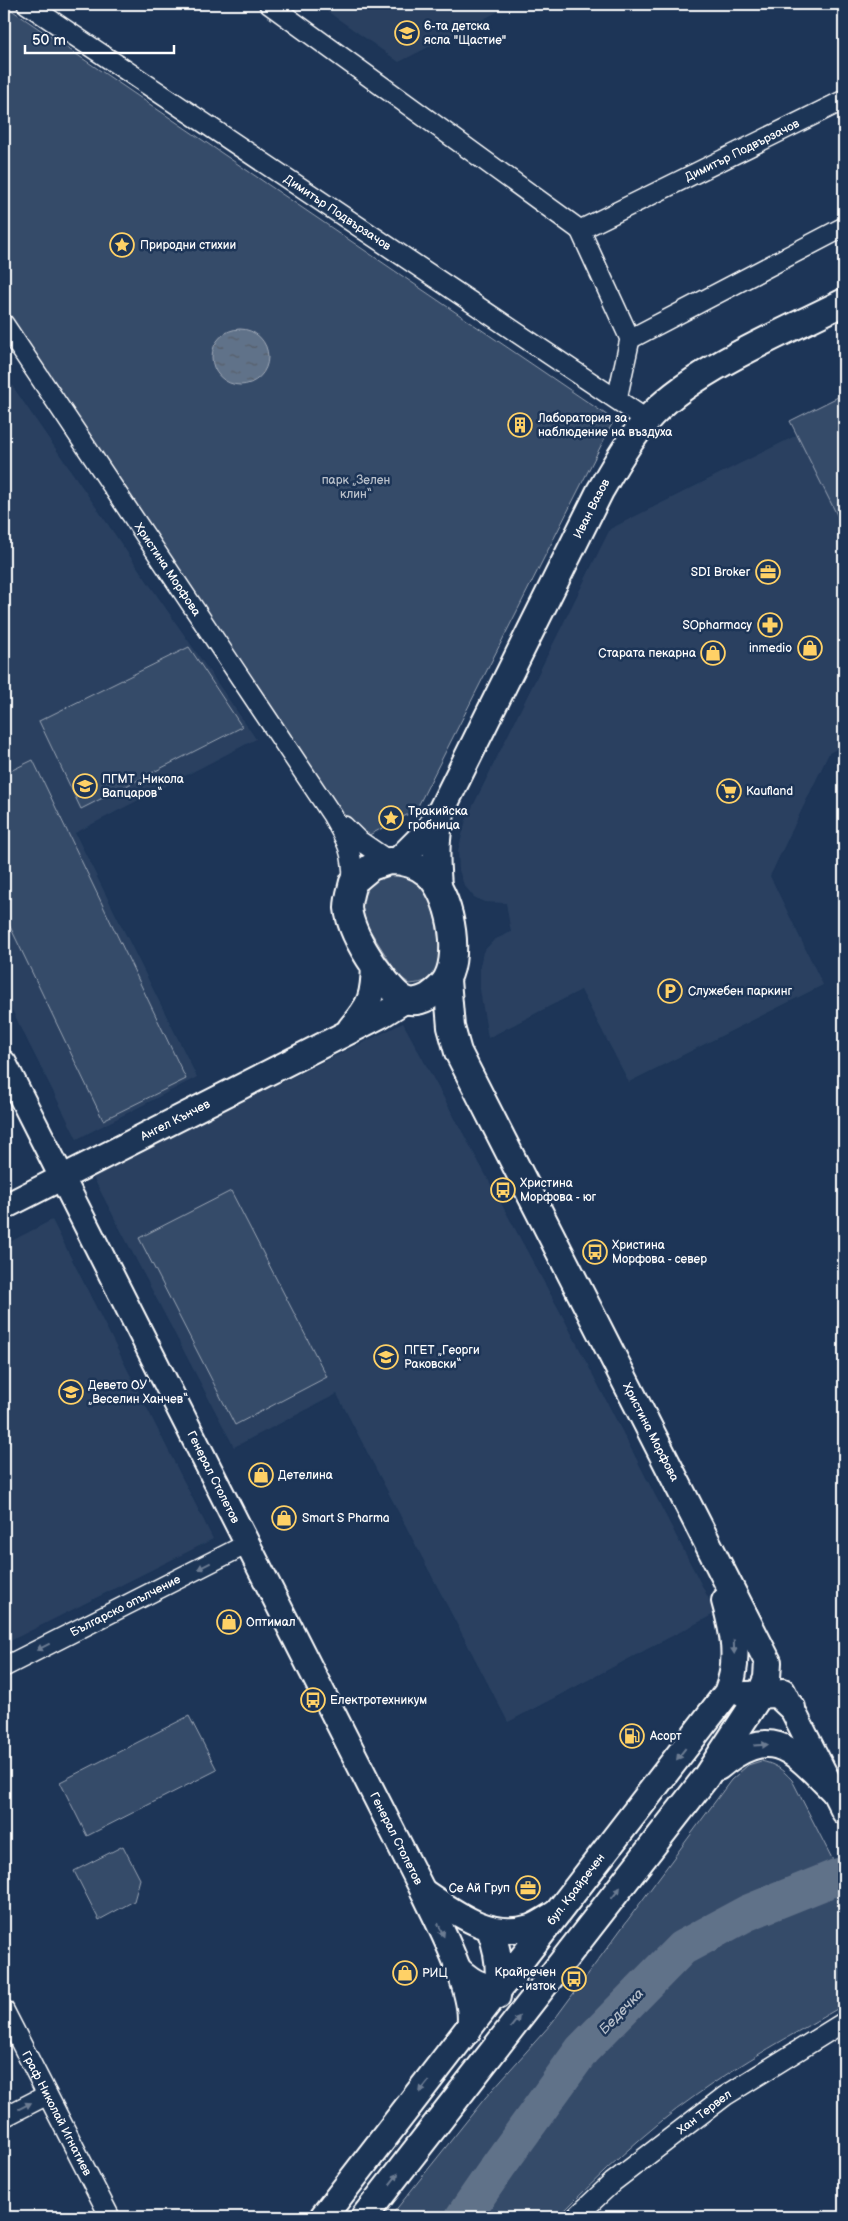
<svg xmlns="http://www.w3.org/2000/svg" width="848" height="2221" font-family="'Balsamiq Sans',sans-serif">
<style>
.built{fill:#2a4161}
.green{fill:#364b69;stroke:#9aa5b4}
.water{fill:url(#water-ripples);stroke:#a0aab8}
.lines{fill:none;stroke-linecap:round;stroke-linejoin:round}
.river{stroke:#617289;stroke-width:36}
.minor-casing{stroke:#fff;stroke-width:22}
.tertiary-casing{stroke:#fff;stroke-width:28}
.secondary-casing{stroke:#fff;stroke-width:30}
.minor{stroke:#1d3557;stroke-width:19}
.tertiary{stroke:#1d3557;stroke-width:24}
.secondary{stroke:#1d3557;stroke-width:26}
.oneway{fill:#6c7c92}
.labels{text-anchor:middle;stroke-width:5;stroke-linejoin:round;paint-order:stroke}
.poi-label{font-size:12px;fill:#fff;stroke:#1d3557;text-anchor:start}
.street-label{font-size:12px;fill:#fff;stroke:#1d3557}
.park-label{font-size:12px;fill:#b9c0ca;stroke:#1d3557}
.water-label{font-size:14px;font-style:italic;fill:#b8c0ca;stroke:#1d3557}
</style>
<defs>
<pattern id="water-ripples" width="26" height="14" patternUnits="userSpaceOnUse" patternTransform="scale(1.25)"><rect width="26" height="14" fill="#617289"/><path d="M2 4q2-2 4 0t4 0M15 11q2-2 4 0t4 0" fill="none" stroke="#555d67"/></pattern>
</defs>
<rect width="100%" height="100%" fill="#1d3557"/>
<filter id="ink" filterUnits="userSpaceOnUse"><feTurbulence type="fractalNoise" baseFrequency=".02" numOctaves="2"/><feDisplacementMap in="SourceGraphic" scale="10" xChannelSelector="R" yChannelSelector="G"/><feConvolveMatrix kernelMatrix="1 2 1 2 8 2 1 2 1" color-interpolation-filters="sRGB"/></filter>
<g filter="url(#ink)">
<path class="built" d="M317,4H513L399,62Z
M4,374L256,739L75,833L197,1077L77,1139L4,994Z
M797,435L844,529V745L829,753L770,876L823,985L629,1082L581,990L488,1038L480,989V966L483,952L494,940L511,932L506,903L484,902L474,897L464,885L459,870L458,851L466,820L610,529Z
M403,1023L565,1321L716,1613L508,1722L337,1394L234,1447L92,1175Z
M52,1220L213,1539L4,1644V1245Z"/>
<path class="green" d="M4,5L614,420L416,810L360,840L4,330Z
M844,394V529L790,421Z
M189,647L242,727L81,809L39,721Z
M33,760L186,1079L103,1120L4,914V774Z
M388,872L417,877C421,882 426,887 428,893C433,903 443,955 441,965C437,979 423,983 410,984L398,975L363,919C357,898 370,881 388,872Z
M231,1191L327,1377L235,1425L139,1238Z
M189,1716L217,1770L87,1836L60,1782Z
M761,1761C775,1764 782,1769 792,1780L844,1882V2005C794,2034 742,2062 695,2096C645,2131 601,2174 558,2217H390L485,2098L551,2024L731,1780L748,1765Z
M123,1846L140,1879L134,1901L99,1920L74,1871Z"/>
<path class="water" d="M212 357a28 28 0 1 1 56 0a28 28 0 1 1-56 0Z"/>
<g class="lines">
<path class="river" d="M463,2217L499,2165L582,2050L682,1948L747,1913L839,1876"/>
<g class="minor-casing">
<g id="minor">
<path id="s1" d="M27,4L647,420"/>
<path id="s2" d="M269,4L580,230L844,100"/>
<path d="M580,230L630,339L617,399"/>
<path id="s3" d="M4,324L332,815C347,841 353,851 353,882"/>
<path d="M630,339L844,227"/>
<path d="M344,826L357,839L389,861"/>
<path id="s4" d="M4,1667L247,1544"/>
<path id="s5" d="M4,2010L110,2217"/>
<path d="M4,2117L47,2095"/>
<path id="s6" d="M576,2217L613,2182L725,2096L844,2022"/>
</g>
</g>
<g class="tertiary-casing">
<g id="tertiary">
<path d="M350,1028C371,1003 373,997 374,965"/>
<path id="s7" d="M4,1063L423,1891C438,1923 479,1998 468,2032"/>
<path id="s8" d="M4,1207L382,1015L406,1000"/>
<path d="M783,1691L844,1812"/>
<path d="M423,1891C455,1912 489,1940 530,1927C539,1924 548,1917 557,1912"/>
</g>
</g>
<g class="secondary-casing">
<g id="secondary">
<path d="M389,861C403,861 418,865 428,874C450,894 461,952 447,978C443,986 435,992 428,997C422,1000 413,1003 406,1000C394,995 383,977 375,967C364,951 350,928 348,908C348,899 351,890 353,882L371,867Z"/>
<path id="s9" d="M398,861L429,830L442,809L600,491C614,467 628,442 646,421C690,370 784,333 844,302"/>
<path d="M438,886C436,861 435,839 441,814"/>
<path d="M746,1695L777,1694L792,1708"/>
<path d="M718,1767C772,1722 793,1750 834,1791"/>
<path d="M490,1929C499,1951 501,1972 497,1996"/>
<path d="M457,1969C478,1988 488,1992 513,1976"/>
<path id="s10" d="M323,2217L727,1693C740,1662 734,1632 725,1601"/>
<path d="M364,2217L706,1777L761,1693L767,1678L768,1662L458,1052L451,1027L447,980"/>
</g>
</g>
<use href="#minor" class="minor"/>
<use href="#tertiary" class="tertiary"/>
<use href="#secondary" class="secondary"/>
</g>
<defs><path id="oneway-solid" d="M-6-.8H1V-3.2L6.5 0L1 3.2V.8H-6Z" transform="scale(1.25)"/></defs>
<g class="oneway">
<use href="#oneway-solid" transform="translate(204 1566) rotate(153)"/>
<use href="#oneway-solid" transform="translate(43 1647) rotate(153)"/>
<use href="#oneway-solid" transform="translate(734 1647) rotate(88)"/>
<use href="#oneway-solid" transform="translate(761 1745) rotate(-3)"/>
<use href="#oneway-solid" transform="translate(681 1754) rotate(128)"/>
<use href="#oneway-solid" transform="translate(616 1893) rotate(-52)"/>
<use href="#oneway-solid" transform="translate(441 1930) rotate(66)"/>
<use href="#oneway-solid" transform="translate(515 2022) rotate(-52)"/>
<use href="#oneway-solid" transform="translate(424 2087) rotate(128)"/>
<use href="#oneway-solid" transform="translate(25 2106) rotate(-27)"/>
<use href="#oneway-solid" transform="translate(394 2179) rotate(-52)"/>
</g>
</g>
<defs>
<g id="school-ring" transform="scale(1.25)"><circle r="9.5" fill="#1d3557" stroke="#ffd166" stroke-width="1.5"/><path d="M0-5L7-2L0 1L-7-2ZM-4 1L0 2.5L4 1V4Q0 6-4 4Z" fill="#ffd166"/></g>
<g id="sight-ring" transform="scale(1.25)"><circle r="9.5" fill="#1d3557" stroke="#ffd166" stroke-width="1.5"/><path d="M0-6L1.8-2.2L6-1.7L2.9 1.2L3.7 5.4L0 3.3L-3.7 5.4L-2.9 1.2L-6-1.7L-1.8-2.2Z" fill="#ffd166"/></g>
<g id="building-ring" transform="scale(1.25)"><circle r="9.5" fill="#1d3557" stroke="#ffd166" stroke-width="1.5"/><path d="M-4-6H4V6H1V3H-1V6H-4ZM-2.5-4.3h1.7v1.8h-1.7ZM.8-4.3h1.7v1.8H.8ZM-2.5-1h1.7V.8h-1.7ZM.8-1h1.7V.8H.8Z" fill="#ffd166"/></g>
<g id="office-ring" transform="scale(1.25)"><circle r="9.5" fill="#1d3557" stroke="#ffd166" stroke-width="1.5"/><path d="M-6-3h4V-5.5h4V-3h4V5H-6ZM-1-4.5V-3h2v-1.5ZM-6 0V1H6V0Z" fill="#ffd166"/></g>
<g id="pharmacy-ring" transform="scale(1.25)"><circle r="9.5" fill="#1d3557" stroke="#ffd166" stroke-width="1.5"/><path d="M-2-6h4v4h4v4h-4v4h-4v-4h-4v-4h4Z" fill="#ffd166"/></g>
<g id="shop-ring" transform="scale(1.25)"><circle r="9.5" fill="#1d3557" stroke="#ffd166" stroke-width="1.5"/><path d="M-5-2.5h2.3a2.7 3.5 0 0 1 5.4 0H5L5.5 6h-11ZM-1.5-2.5h3a1.5 2.3 0 0 0-3 0Z" fill="#ffd166"/></g>
<g id="supermarket-ring" transform="scale(1.25)"><circle r="9.5" fill="#1d3557" stroke="#ffd166" stroke-width="1.5"/><path d="M-6-5.5h2.5l.6 2H6L4.5 2H-2.5L-4.4-4H-6ZM-1.5 3.2a1.3 1.3 0 1 0 .1 0ZM3 3.2a1.3 1.3 0 1 0 .1 0Z" fill="#ffd166"/></g>
<g id="parking-ring" transform="scale(1.25)"><circle r="9.5" fill="#1d3557" stroke="#ffd166" stroke-width="1.5"/><path d="M-3.5-5.5H1a3.5 3.5 0 0 1 0 7H-1V5.5H-3.5ZM-1-3.4V-.6H.8a1.4 1.4 0 0 0 0-2.8Z" fill="#ffd166"/></g>
<g id="bus-ring" transform="scale(1.25)"><circle r="9.5" fill="#1d3557" stroke="#ffd166" stroke-width="1.5"/><path d="M-5-6H5V4H4V6H2V4H-2V6H-4V4H-5ZM-3.5-4V0h7V-4ZM-3.5 1.2v1.5H-2V1.2ZM2 1.2v1.5H3.5V1.2Z" fill="#ffd166"/></g>
<g id="fuel-ring" transform="scale(1.25)"><circle r="9.5" fill="#1d3557" stroke="#ffd166" stroke-width="1.5"/><path d="M-5.5-6h7V0h2V4h1.3V-2.5L3-4.5l.8-.8L6-3V5H2.5V1h-1V6h-7ZM-4.2-4.7v3.2H.2V-4.7Z" fill="#ffd166"/></g>
</defs>
<g fill-rule="evenodd">
<use href="#school-ring" x="407" y="33"/>
<use href="#sight-ring" x="122" y="245"/>
<use href="#building-ring" x="520" y="425"/>
<use href="#office-ring" x="768" y="572"/>
<use href="#pharmacy-ring" x="770" y="625"/>
<use href="#shop-ring" x="810" y="648"/>
<use href="#shop-ring" x="713" y="653"/>
<use href="#school-ring" x="85" y="786"/>
<use href="#supermarket-ring" x="729" y="791"/>
<use href="#sight-ring" x="391" y="818"/>
<use href="#parking-ring" x="670" y="991"/>
<use href="#bus-ring" x="503" y="1190"/>
<use href="#bus-ring" x="595" y="1252"/>
<use href="#school-ring" x="386" y="1357"/>
<use href="#school-ring" x="71" y="1392"/>
<use href="#shop-ring" x="261" y="1475"/>
<use href="#shop-ring" x="284" y="1518"/>
<use href="#shop-ring" x="229" y="1622"/>
<use href="#bus-ring" x="313" y="1700"/>
<use href="#fuel-ring" x="632" y="1736"/>
<use href="#office-ring" x="528" y="1888"/>
<use href="#shop-ring" x="405" y="1973"/>
<use href="#bus-ring" x="574" y="1979"/>
</g>
<g class="labels">
<g class="poi-label">
<text x="424" y="30">6-та детска<tspan x="424" dy="14">ясла "Щастие"</tspan></text>
<text x="140" y="249">Природни стихии</text>
<text x="538" y="422">Лаборатория за<tspan x="538" dy="14">наблюдение на въздуха</tspan></text>
<text x="750" y="576" text-anchor="end">SDI Broker</text>
<text x="752" y="629" text-anchor="end">SOpharmacy</text>
<text x="792" y="652" text-anchor="end">inmedio</text>
<text x="696" y="657" text-anchor="end">Старата пекарна</text>
<text x="102" y="783">ПГМТ „Никола<tspan x="102" dy="14">Вапцаров“</tspan></text>
<text x="746" y="795">Kaufland</text>
<text x="408" y="815">Тракийска<tspan x="408" dy="14">гробница</tspan></text>
<text x="688" y="995">Служебен паркинг</text>
<text x="520" y="1187">Христина<tspan x="520" dy="14">Морфова - юг</tspan></text>
<text x="612" y="1249">Христина<tspan x="612" dy="14">Морфова - север</tspan></text>
<text x="404" y="1354">ПГЕТ „Георги<tspan x="404" dy="14">Раковски“</tspan></text>
<text x="88" y="1389">Девето ОУ<tspan x="88" dy="14">„Веселин Ханчев“</tspan></text>
<text x="278" y="1479">Детелина</text>
<text x="302" y="1522">Smart S Pharma</text>
<text x="246" y="1626">Оптимал</text>
<text x="330" y="1704">Електротехникум</text>
<text x="650" y="1740">Асорт</text>
<text x="510" y="1892" text-anchor="end">Се Ай Груп</text>
<text x="556" y="1976" text-anchor="end">Крайречен<tspan x="556" dy="14">- изток</tspan></text>
<text x="422" y="1977">РИЦ</text>
</g>
<g class="street-label">
<text dy="4" stroke="none"><textPath href="#s2" startOffset="565">Димитър Подвързачов</textPath></text>
<text dy="4" stroke="none"><textPath href="#s1" startOffset="374">Димитър Подвързачов</textPath></text>
<text dy="4" stroke="none"><textPath href="#s9" startOffset="404">Иван Вазов</textPath></text>
<text dy="4" stroke="none"><textPath href="#s3" startOffset="295">Христина Морфова</textPath></text>
<text dy="4" stroke="none"><textPath href="#s8" startOffset="192">Ангел Кънчев</textPath></text>
<text transform="translate(651 1432) rotate(63)" y="4">Христина Морфова</text>
<text dy="4" stroke="none"><textPath href="#s7" startOffset="464">Генерал Столетов</textPath></text>
<text dy="4" stroke="none"><textPath href="#s4" startOffset="136">Българско опълчение</textPath></text>
<text dy="4" stroke="none"><textPath href="#s7" startOffset="869">Генерал Столетов</textPath></text>
<text dy="4" stroke="none"><textPath href="#s10" startOffset="414">бул. Крайречен</textPath></text>
<text dy="4" stroke="none"><textPath href="#s6" startOffset="166">Хан Тервел</textPath></text>
<text dy="4" stroke="none"><textPath href="#s5" startOffset="116">Граф Николай Игнатиев</textPath></text>
</g>
<g class="park-label">
<text x="356" y="484">парк „Зелен<tspan x="356" dy="14">клин“</tspan></text>
</g>
<g class="water-label">
<text transform="translate(621 2011) rotate(-46)" y="5">Бедечка</text>
</g>
</g>
<rect width="848" height="2221" fill="none" stroke="#1d3557" stroke-width="20"/>
<rect x="10" y="10" width="828" height="2201" fill="none" stroke="#fff" stroke-width="2" filter="url(#ink)"/>
<path d="M25 45v8h149v-8" fill="none" stroke="#ffffff" stroke-width="2.5"/>
<text x="32" y="45" font-size="15" fill="#ffffff" stroke="#1d3557" stroke-width="4" paint-order="stroke">50 m</text>
</svg>
